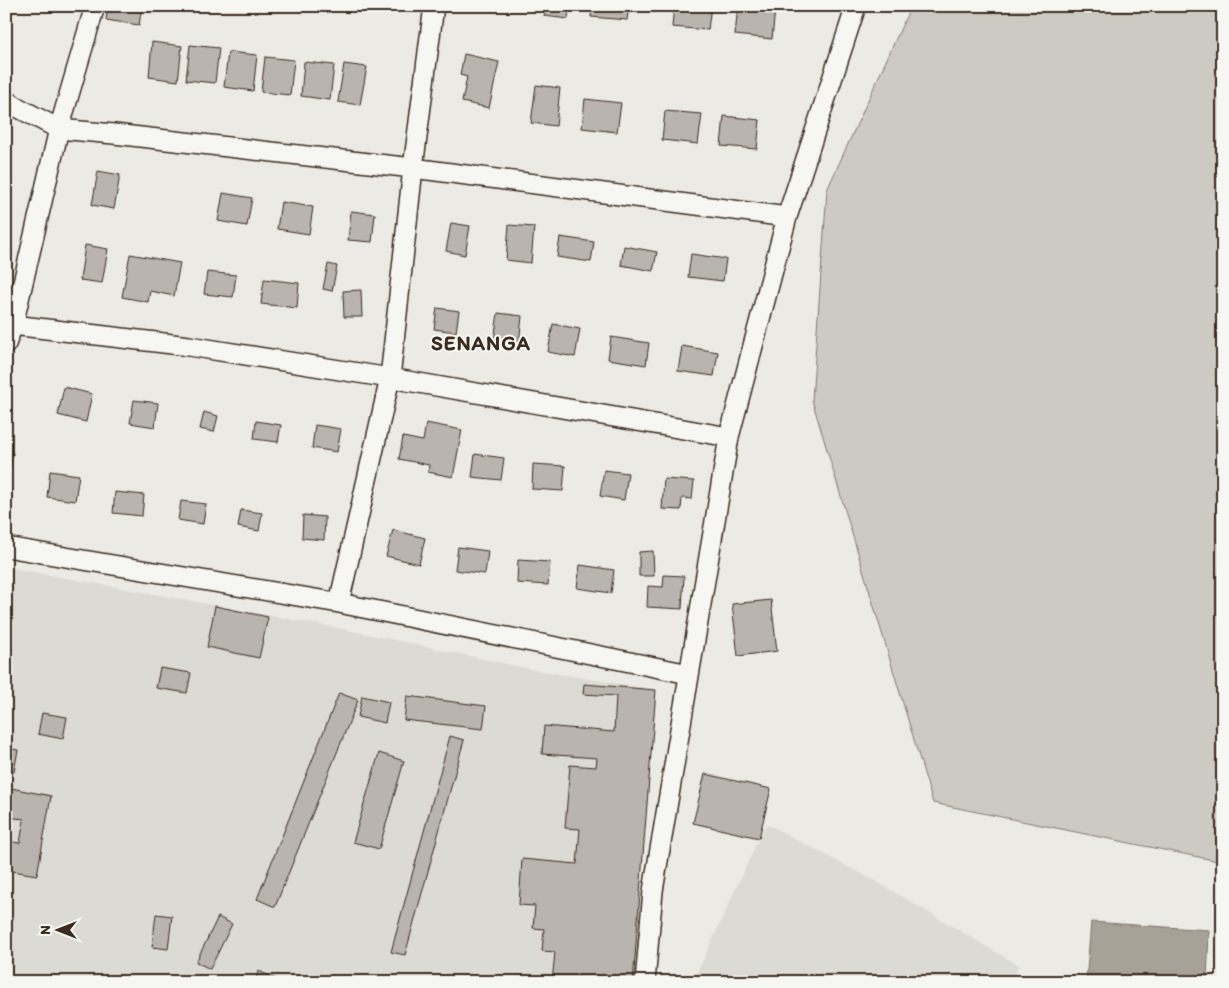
<svg xmlns="http://www.w3.org/2000/svg" width="1229" height="988" font-family="Itim,sans-serif">
<style>
.built{fill:#dcdad4}
.green{fill:#cdcac4;stroke:#847a71}
.water{fill:#a8a198;stroke:#7c7167}
.building{fill:#bab4ae;stroke:#3b2a1e}
.lines{fill:none;stroke-linecap:round;stroke-linejoin:round}
.street-casing{stroke:#3b2a1e;stroke-width:22}
.street{stroke:#f6f6f2;stroke-width:19}
.labels{text-anchor:middle;stroke-width:4;stroke-linejoin:round;paint-order:stroke}
.district-label{font-size:21px;font-weight:bold;letter-spacing:1px;fill:#3b2a1e;stroke:#f6f6f2}
</style>
<rect width="100%" height="100%" fill="#ebeae5"/>
<filter id="ink" filterUnits="userSpaceOnUse"><feTurbulence type="fractalNoise" baseFrequency=".02" numOctaves="2"/><feDisplacementMap in="SourceGraphic" scale="10" xChannelSelector="R" yChannelSelector="G"/><feConvolveMatrix kernelMatrix="1 2 1 2 8 2 1 2 1" color-interpolation-filters="sRGB"/></filter>
<g filter="url(#ink)">
<path class="built" d="M6,567L343,629L535,670L656,690L633,982H6Z
M767,824L877,882L1018,965L1013,982H693L759,838Z"/>
<path class="green" d="M911,6H1223V862L933,803L812,400L827,190Z"/>
<path class="water" d="M1091,922L1209,930L1207,982H1086Z"/>
<path class="building" d="M108,6H142L139,25L106,20Z
M546,6H569L568,19L544,16Z
M592,6H629L627,20L591,17Z
M674,6H711L708,30L672,27Z
M738,6L775,9L772,39L735,35Z
M152,42L182,46L178,81L149,77Z
M190,45L219,48L215,83L186,80Z
M228,52L257,55L253,91L224,87Z
M464,54L499,62L489,108L462,102L467,77L460,75Z
M265,57L294,60L290,95L261,92Z
M304,62L334,65L330,100L301,96Z
M344,64L367,67L360,105L338,102Z
M536,85L560,88L556,126L531,123Z
M585,99L621,103L617,132L582,128Z
M665,111L702,114L698,144L662,140Z
M724,116L760,120L757,149L721,146Z
M98,171L120,175L114,209L92,205Z
M223,193L252,198L247,226L218,221Z
M281,202L313,207L309,234L277,229Z
M351,211L375,214L372,242L348,240Z
M451,223L470,226L465,255L446,251Z
M509,225L534,227L531,263L506,260Z
M560,237L594,242L591,262L557,257Z
M85,245L108,249L102,283L80,280Z
M624,246L657,252L653,271L621,265Z
M130,254L180,263L174,296L150,291L148,302L122,297Z
M691,254L726,259L723,281L688,277Z
M328,264L337,266L332,291L323,289Z
M207,272L236,275L233,297L204,294Z
M264,279L299,283L297,308L261,304Z
M361,290L362,317H344L343,291Z
M437,308L459,311L456,332L434,329Z
M498,313L522,316L519,344L494,340Z
M553,324L580,329L575,357L548,352Z
M611,337L649,343L646,365L608,359Z
M682,346L718,352L714,376L678,371Z
M64,387L92,394L86,422L58,415Z
M134,400L158,403L155,427L130,423Z
M204,412L218,416L214,432L200,429Z
M256,421L281,425L278,442L254,439Z
M426,423L462,430L453,477L428,472L429,465L399,459L403,437L423,441Z
M315,425L341,429L337,452L312,448Z
M6,452L13,453L6,491Z
M475,454L504,458L501,480L472,477Z
M533,464L565,466L563,491L532,489Z
M604,470L628,473L624,500L600,496Z
M50,471L79,475L75,501L47,497Z
M664,479L694,481L692,499L682,498L681,510L662,509Z
M115,492L144,495L142,516L113,513Z
M181,501L206,504L203,524L178,520Z
M241,510L262,513L259,531L238,527Z
M303,515L325,517L324,540L302,538Z
M393,530L425,538L419,564L386,556Z
M458,547L488,551L485,574L455,570Z
M653,551L654,576H639V552Z
M518,560L550,562L548,585L517,583Z
M580,565L614,570L611,593L577,588Z
M664,575L684,576L682,609L647,607L648,586L663,587Z
M771,600L777,651L738,656L732,604Z
M215,606L268,617L259,658L207,647Z
M160,668L191,673L187,693L156,688Z
M584,684L656,690L633,982H552L555,952L542,951L544,929L533,928L535,906L519,905L522,859L577,864L580,829L565,828L570,765L596,767L597,758L542,754L544,726L614,732L616,696L583,694Z
M339,693L358,700L275,907L257,899Z
M362,696L389,702L385,723L358,717Z
M407,696L486,706L483,729L404,720Z
M42,713L67,717L63,739L38,734Z
M450,736L464,740L405,955L391,952Z
M6,748L18,750L14,772L6,770Z
M379,753L404,761L379,849L353,842Z
M705,774L771,789L759,838L693,823Z
M6,787L51,796L37,875L6,870V841L20,843L24,819L6,817Z
M156,914L172,916L168,949L152,947Z
M218,917L232,924L210,969L196,962Z
M259,971L282,982H254Z"/>
<g class="lines">
<g class="street-casing">
<path id="street" d="M6,100L15,106L59,129L114,134L413,168L787,217
M13,325L189,346L390,378L729,437
M6,344L13,325L59,129L95,6
M6,547L339,603L689,674
M339,603L390,378L413,168L434,6
M645,982L653,891L729,437L787,217L856,6"/>
</g>
<use href="#street" class="street"/>
</g>
</g>
<g class="labels">
<g class="district-label">
<text x="481" y="350">SENANGA</text>
</g>
</g>
<rect width="1229" height="988" fill="none" stroke="#f6f6f2" stroke-width="25"/>
<rect x="12" y="12" width="1204" height="963" fill="none" stroke="#3b2a1e" stroke-width="2" filter="url(#ink)"/>
<g transform="translate(58 930) rotate(270)" stroke="#f6f6f2" stroke-width="4" paint-order="stroke">
<path d="M0-4L9 19L0 12L-9 19Z" fill="#3b2a1e"/>
<text y="-8" font-size="14" font-weight="bold" text-anchor="middle" fill="#3b2a1e">N</text>
</g>
</svg>
